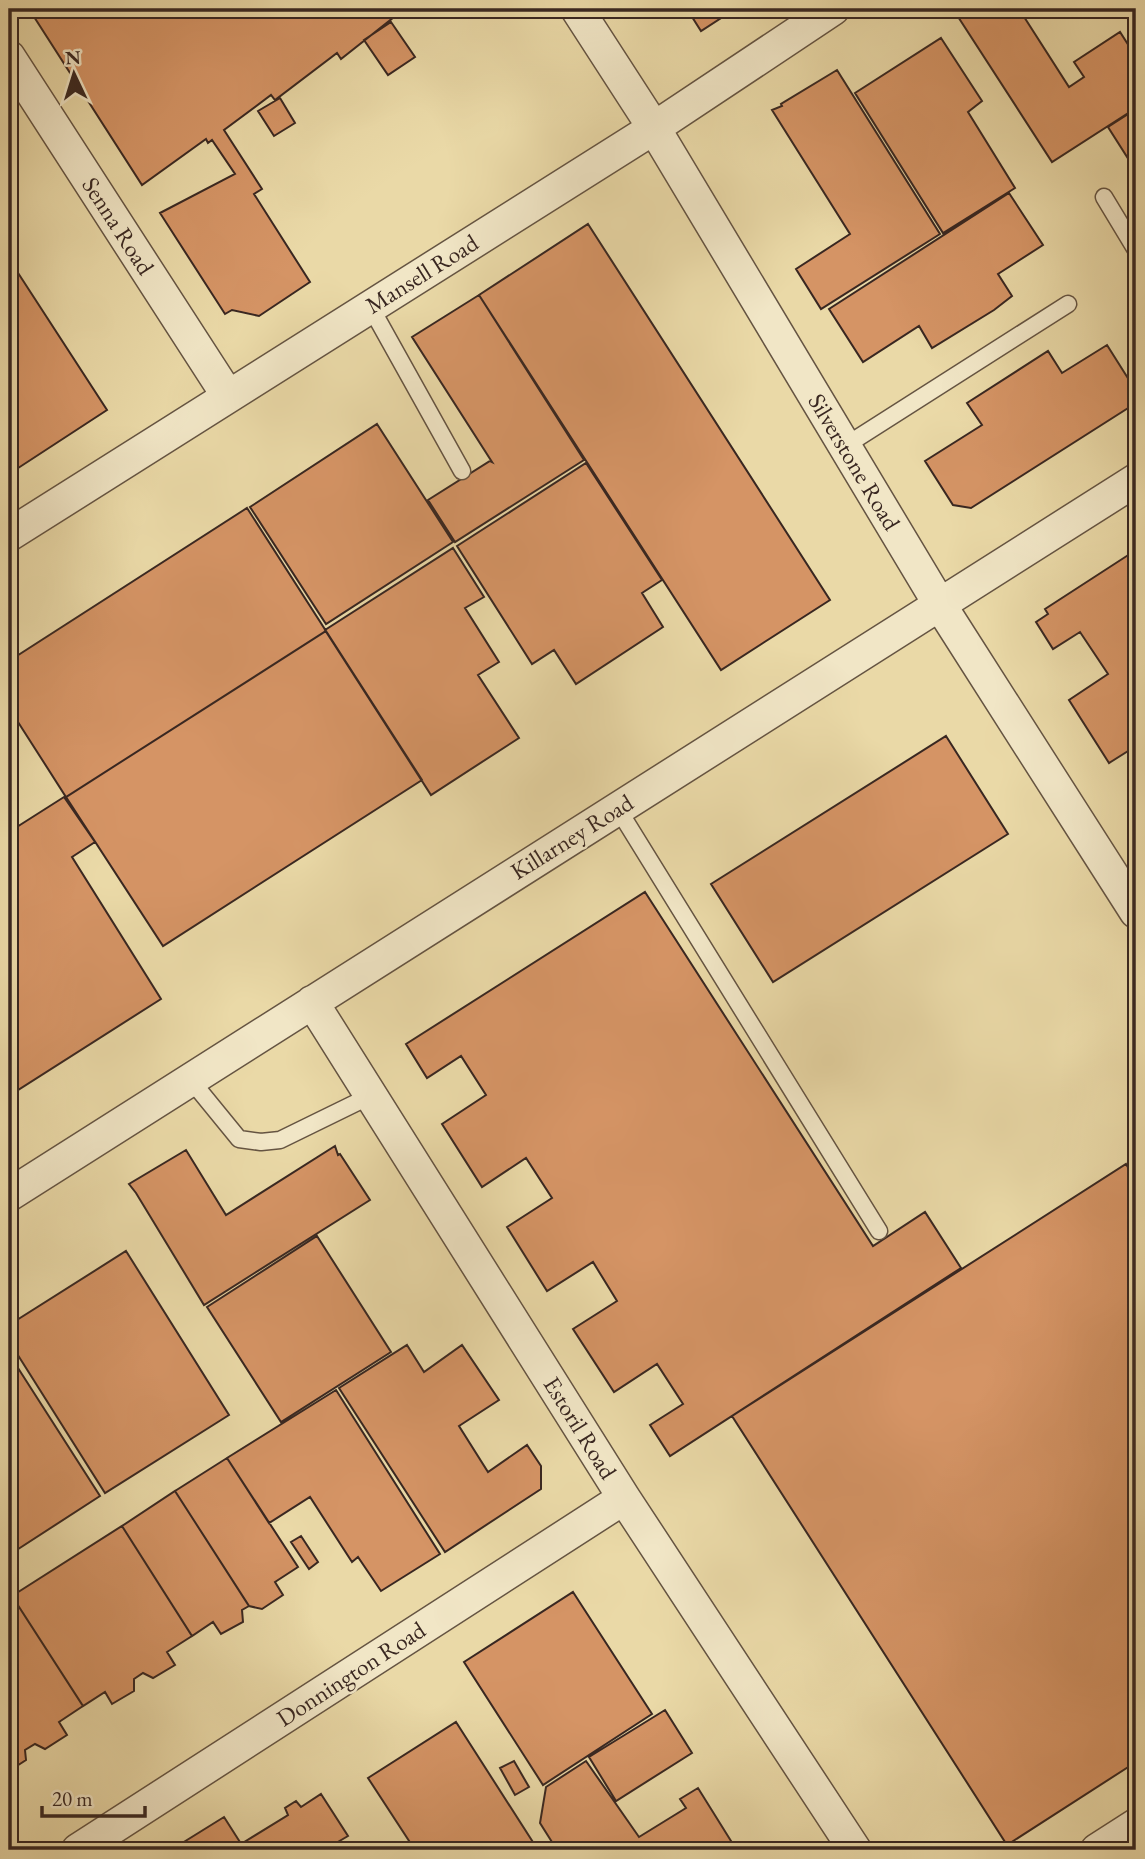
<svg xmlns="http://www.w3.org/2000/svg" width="1145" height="1859" font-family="'EB Garamond',serif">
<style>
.building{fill:#d59465;stroke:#392721;stroke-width:2}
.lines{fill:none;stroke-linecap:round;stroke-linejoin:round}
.lane-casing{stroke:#655442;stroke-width:19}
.street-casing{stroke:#655442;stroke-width:35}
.lane{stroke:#f1e6c6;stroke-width:16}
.street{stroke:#f1e6c6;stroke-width:32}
.labels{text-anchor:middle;stroke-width:5;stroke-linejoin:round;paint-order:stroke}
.street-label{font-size:24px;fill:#392721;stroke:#f1e6c6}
</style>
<rect width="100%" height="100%" fill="#ead9a7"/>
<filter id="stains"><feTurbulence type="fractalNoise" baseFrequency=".00286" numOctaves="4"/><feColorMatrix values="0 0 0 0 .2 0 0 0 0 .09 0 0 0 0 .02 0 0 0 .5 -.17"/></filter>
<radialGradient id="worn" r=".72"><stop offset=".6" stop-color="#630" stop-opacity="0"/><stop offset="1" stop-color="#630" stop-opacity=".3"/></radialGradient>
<path class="building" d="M29,9H417L407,16L403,10L341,59L337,53L275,100L271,95L224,130L262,189L254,194L310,282L259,316L232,310L225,314L160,213L235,174L212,140L208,143L206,139L142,185Z
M687,9H735L701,31Z
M953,9H1019L1069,87L1084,77L1074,62L1120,32L1136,57V108L1052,162Z
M391,22L415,57L388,75L364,40Z
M941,38L982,101L968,112L1015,188L943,233L855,93Z
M837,70L940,234L821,309L796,269L850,234L772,110L782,106L781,104Z
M280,98L295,123L274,136L258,111Z
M1136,109V171L1108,127Z
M1009,193L1043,245L998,274L1012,296L994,310L932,348L919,326L863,362L829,309Z
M588,224L830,600L721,670L479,295Z
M9,259L107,410L9,474Z
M479,295L584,460L455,542L428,500L490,461L492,462L412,337Z
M1107,345L1136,391V403L971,508L953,505L925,461L982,425L967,403L1048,351L1062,373Z
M377,424L453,542L326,624L250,507Z
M586,463L662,580L642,593L663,627L576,684L554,650L532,664L457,546Z
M247,508L326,631L66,797L9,708V661Z
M453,548L484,597L465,608L499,662L478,675L519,738L431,795L325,630Z
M1136,550V746L1109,763L1069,700L1108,674L1080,632L1053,649L1036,622L1048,614L1045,609Z
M326,631L422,780L163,946L66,797Z
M946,736L1008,834L773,982L711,884Z
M64,797L95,842L72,857L161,999L18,1090L9,1075V1023L16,1018L9,1006V832Z
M645,892L873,1246L925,1212L961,1268L670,1456L650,1425L683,1404L657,1364L614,1392L573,1329L617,1301L593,1262L547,1291L507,1227L552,1198L526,1158L482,1187L442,1124L486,1095L461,1056L427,1078L406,1044Z
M335,1146L338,1155L340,1154L370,1200L204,1305L136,1193L129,1184L186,1150L226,1215Z
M1126,1164L1136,1181V1762L1007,1845L732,1416Z
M317,1236L391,1352L281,1422L207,1307Z
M126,1251L229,1415L105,1493L9,1341V1325Z
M407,1345L424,1372L462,1345L499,1400L459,1426L488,1472L527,1445L541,1466V1489L445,1552L339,1388Z
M9,1354L100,1496L9,1555Z
M336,1390L440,1554L381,1591L358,1557L352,1562L310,1497L269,1523L227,1458Z
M227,1458L298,1567L275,1582L283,1595L262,1609L249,1606L175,1491Z
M175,1491L249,1606L242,1610L243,1622L221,1634L213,1622L192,1636L122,1526Z
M122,1526L192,1636L167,1652L175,1665L153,1678L143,1673L134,1679V1691L112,1704L105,1692L83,1706L12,1596Z
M301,1536L318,1562L309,1569L291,1542Z
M573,1592L652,1714L543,1785L464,1662Z
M12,1596L83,1706L59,1722L67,1735L45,1749L35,1744L25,1750L26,1760L9,1771V1599Z
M665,1710L692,1753L616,1801L589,1757Z
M456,1722L538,1850H415L368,1778Z
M514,1761L529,1787L515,1795L500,1768Z
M586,1761L639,1837L686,1808L680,1799L698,1788L736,1849L557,1850L540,1823L546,1787Z
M321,1794L348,1836L324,1850H245L241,1844L288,1815L285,1808L296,1801L301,1807Z
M224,1817L245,1850H171Z"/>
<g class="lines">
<g class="lane-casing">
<path id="lane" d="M1104,197L1136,250
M370,306L462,471
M845,446L1068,304
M618,809L879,1231
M190,1079L239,1139L261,1142L280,1140L370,1096"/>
</g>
<g class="street-casing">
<path id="street" d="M577,9L654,128L940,605L1136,912
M9,57L228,396
M9,535L654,128L833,9
M312,1002L624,1498L855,1850
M9,1195L1136,480
M78,1850L624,1498
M1097,1850L1136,1825"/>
</g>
<use href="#lane" class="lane"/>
<use href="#street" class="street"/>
</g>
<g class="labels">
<g class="street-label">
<text transform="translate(118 226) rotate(57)" y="8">Senna Road</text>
<text transform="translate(422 274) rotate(-32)" y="8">Mansell Road</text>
<text transform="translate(854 462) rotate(59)" y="8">Silverstone Road</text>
<text transform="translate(572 837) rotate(-32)" y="8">Killarney Road</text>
<text transform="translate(580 1428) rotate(58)" y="8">Estoril Road</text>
<text transform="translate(351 1674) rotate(-33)" y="8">Donnington Road</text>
</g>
</g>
<rect width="1145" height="1859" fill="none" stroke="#ead9a7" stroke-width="35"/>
<rect x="10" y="10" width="1124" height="1838" fill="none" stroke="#392721" stroke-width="3.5"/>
<rect x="18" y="18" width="1110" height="1824" fill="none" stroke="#392721" stroke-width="2"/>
<g transform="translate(74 74) rotate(356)" stroke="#f1e6c6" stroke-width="5" paint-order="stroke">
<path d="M0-5L12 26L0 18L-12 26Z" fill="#392721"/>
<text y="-10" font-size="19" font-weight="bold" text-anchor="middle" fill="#392721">N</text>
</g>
<path d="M42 1806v10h103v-10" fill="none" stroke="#392721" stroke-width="3.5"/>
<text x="52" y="1806" font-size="21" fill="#392721" stroke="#f1e6c6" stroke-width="5" paint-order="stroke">20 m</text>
<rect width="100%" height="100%" filter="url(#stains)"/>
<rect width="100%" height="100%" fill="url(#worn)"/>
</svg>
